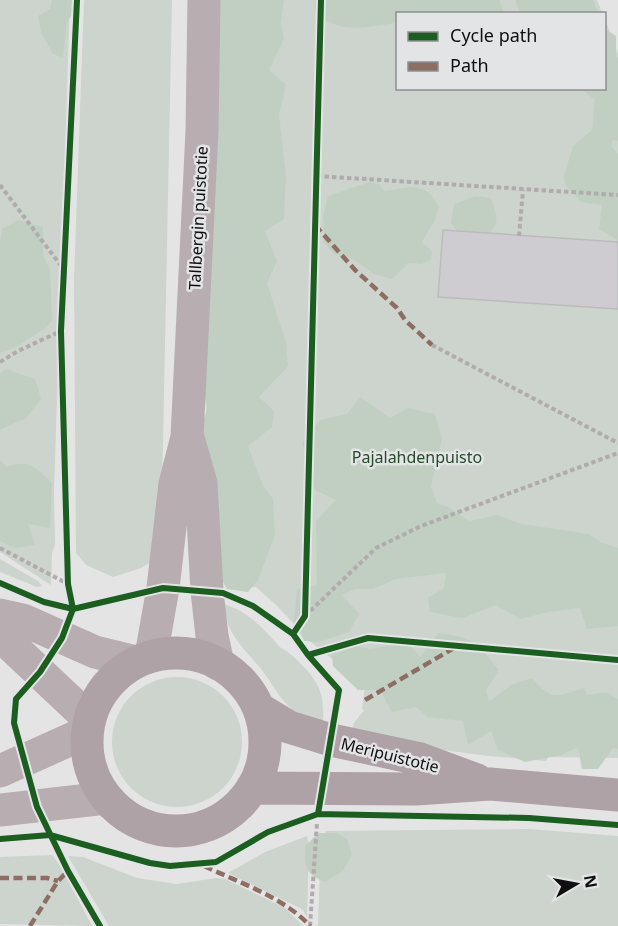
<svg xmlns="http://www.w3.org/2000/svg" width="618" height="926" font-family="'Noto Sans',sans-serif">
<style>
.green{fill:#ccd4cd}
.forest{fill:#c1cfc3}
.building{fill:#ceccd1;stroke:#bbbbbc;stroke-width:1.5}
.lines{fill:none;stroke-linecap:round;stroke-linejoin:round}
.path{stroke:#b1abae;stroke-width:4;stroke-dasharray:4.5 3;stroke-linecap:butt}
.tertiary{stroke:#b8adb1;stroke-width:33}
.secondary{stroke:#aea2a7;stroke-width:33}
.quiet{stroke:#8d6e63;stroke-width:4.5;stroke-dasharray:9 4.5;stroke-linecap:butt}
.cycleway-casing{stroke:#e3e4e6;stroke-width:10}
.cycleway{stroke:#1b5e20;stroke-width:6}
.labels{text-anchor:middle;stroke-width:5;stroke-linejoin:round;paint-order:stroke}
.street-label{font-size:16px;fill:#0f0f10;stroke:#e3e4e6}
.park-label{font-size:16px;fill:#234b2a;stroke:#e3e4e6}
</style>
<rect width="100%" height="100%" fill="#e4e4e5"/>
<path class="green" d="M0,0H70L54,491L55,545L52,553L51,585L0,552Z
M84,0H172L162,492L153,561L141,568L113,577L86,565L76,553L74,279Z
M221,0H597L602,13L398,14V88H604L605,19L618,54V758L548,757L546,761L489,756L420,747L351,733L354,723L364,710L362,709L365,686L311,642L276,605L256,587L239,588Z
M0,559L38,581L42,586L37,587L0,572Z
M224,604C251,613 262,628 281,648C289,652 294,657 300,663C321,684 324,694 323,723C313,719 302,716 293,710C280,700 272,683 262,670C244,648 226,635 224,604Z
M112 742a65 65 0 1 1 130 0a65 65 0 1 1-130 0Z
M529,829L618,836V926H318L321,841L326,831Z
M307,836L309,844L307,917L302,909L228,873L265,852Z
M52,855L59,864L92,926L0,924V857Z
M68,856L83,857L137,878L177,884L216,878L225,879L285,908L303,926H109Z"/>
<path class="forest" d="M52,0H72L79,7L67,21L63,58L53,54L41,32L38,16L50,9Z
M198,0H284L281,23L284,39L269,70L286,85L279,115L286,176L284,219L265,231L277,261L267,283L286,342L288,366L259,397L274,411L272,427L248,446L263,486L273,499L275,535L258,580L248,592L227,589L213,566L194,434C212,412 207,406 200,380Z
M315,0H499L504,12L503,14H398L397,23C364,27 343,35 315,13Z
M515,0H593L598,13H520Z
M605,29L616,36V56L618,58V141L613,140L611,146L618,154V240L599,229L602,205L581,202L565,184L564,176L573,146L592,130L595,100L581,89L604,88Z
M369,182L379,184L384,191C411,188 424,179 439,207L435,220L422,242L432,251L431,260L421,264L409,263L392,279L374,274L353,259L334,254L324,242L323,216L328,196Z
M475,196L491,198C500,224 499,225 478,242L464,241L451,223L454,204Z
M18,220L43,227V255L50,270L52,320L46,328L19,345L0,353V243L2,229Z
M6,369L35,379L41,399L26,418L0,430V373Z
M360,397L390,418L408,408L435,414L442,438L431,487L437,503L448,507L469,521L497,515L522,524L589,534L600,542L618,548V626L587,629L580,608L549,612L520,619L496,605L462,618L430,612L428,598L444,588L446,573L396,579L373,589H355L342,595L359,614L349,632L319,642L304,641L294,621L297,589L317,585L316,521L336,500L315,490L302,443L320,420L347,414Z
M0,459L6,467C32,459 33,466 52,483L50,528L28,524L35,545L15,548L0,541Z
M439,633C474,637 477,644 499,670L486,690L489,702L511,685L532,678C553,702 556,696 584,688L587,695L606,692L618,699V749L613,748L598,769H582L578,747L561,755L525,762L498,750L491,731L468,745L463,721L428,717L416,707L392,712L380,690H358L333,666L332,655L355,646L371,649L393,645H410L420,657Z
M320,833H336L347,839L352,854L343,871L325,882C305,874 305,867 305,847L313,838Z"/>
<path class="building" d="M443,230L618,242V309L438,297Z"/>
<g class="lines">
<path class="path" d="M317,176L618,195
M0,185L65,271
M519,236L523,190
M432,345L618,443
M0,362L18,351L61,331
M0,548L68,584
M305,616L376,548L421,526L618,453
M310,926L317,823"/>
<path class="tertiary" d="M188,438L201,483L207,591L212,636L218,664
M0,615L23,620L95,652L136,662
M0,635L89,719
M151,656L163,588L175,484L187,437L202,131L204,0
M0,771L87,732
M0,810L106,798"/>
<path class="secondary" d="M87 742a89 89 0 1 1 178 0a89 89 0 1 1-178 0Z
M259,709L289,727L331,740L420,759L477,780
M252,788L416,789L490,784L618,795"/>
<path class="quiet" d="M315,225L355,270L397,308L405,320L432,345
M365,700L454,648
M204,866C238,882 285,898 310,926
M0,878H47L58,881
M30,926L58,881L68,871"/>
<g class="cycleway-casing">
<path id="cycleway" d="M77,0L61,331L68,584L73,609L62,638L40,672L16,699L14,723L37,807L68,871L100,926
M0,583L44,602L73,609L163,588L223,593L253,606L293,634L308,655L339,690L318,814
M293,634L305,616L321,0
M308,655L368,638L618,660
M0,839L50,835L150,863L170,866L216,862L268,832L318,814L529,818L618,825"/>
</g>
<use href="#cycleway" class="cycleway"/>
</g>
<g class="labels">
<g class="street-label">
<text transform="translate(198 218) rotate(-87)" y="6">Tallbergin puistotie</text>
<text transform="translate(390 755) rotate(14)" y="6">Meripuistotie</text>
</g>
<g class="park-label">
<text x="417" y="463">Pajalahdenpuisto</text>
</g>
</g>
<rect x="396" y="12" width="210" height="78" fill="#e3e4e6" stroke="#8e8f90" stroke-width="1.5"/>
<rect x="408" y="32" width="30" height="9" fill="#1b5e20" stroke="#8e8f90" stroke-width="1.5"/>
<text x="450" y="42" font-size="18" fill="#0f0f10">Cycle path</text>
<rect x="408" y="62" width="30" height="9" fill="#8d6e63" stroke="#8e8f90" stroke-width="1.5"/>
<text x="450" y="72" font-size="18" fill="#0f0f10">Path</text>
<g transform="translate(576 884) rotate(80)" stroke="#e3e4e6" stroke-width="4.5" paint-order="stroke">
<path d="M0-4.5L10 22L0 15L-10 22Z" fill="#0f0f10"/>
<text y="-9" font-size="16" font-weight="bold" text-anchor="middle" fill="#0f0f10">N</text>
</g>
</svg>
